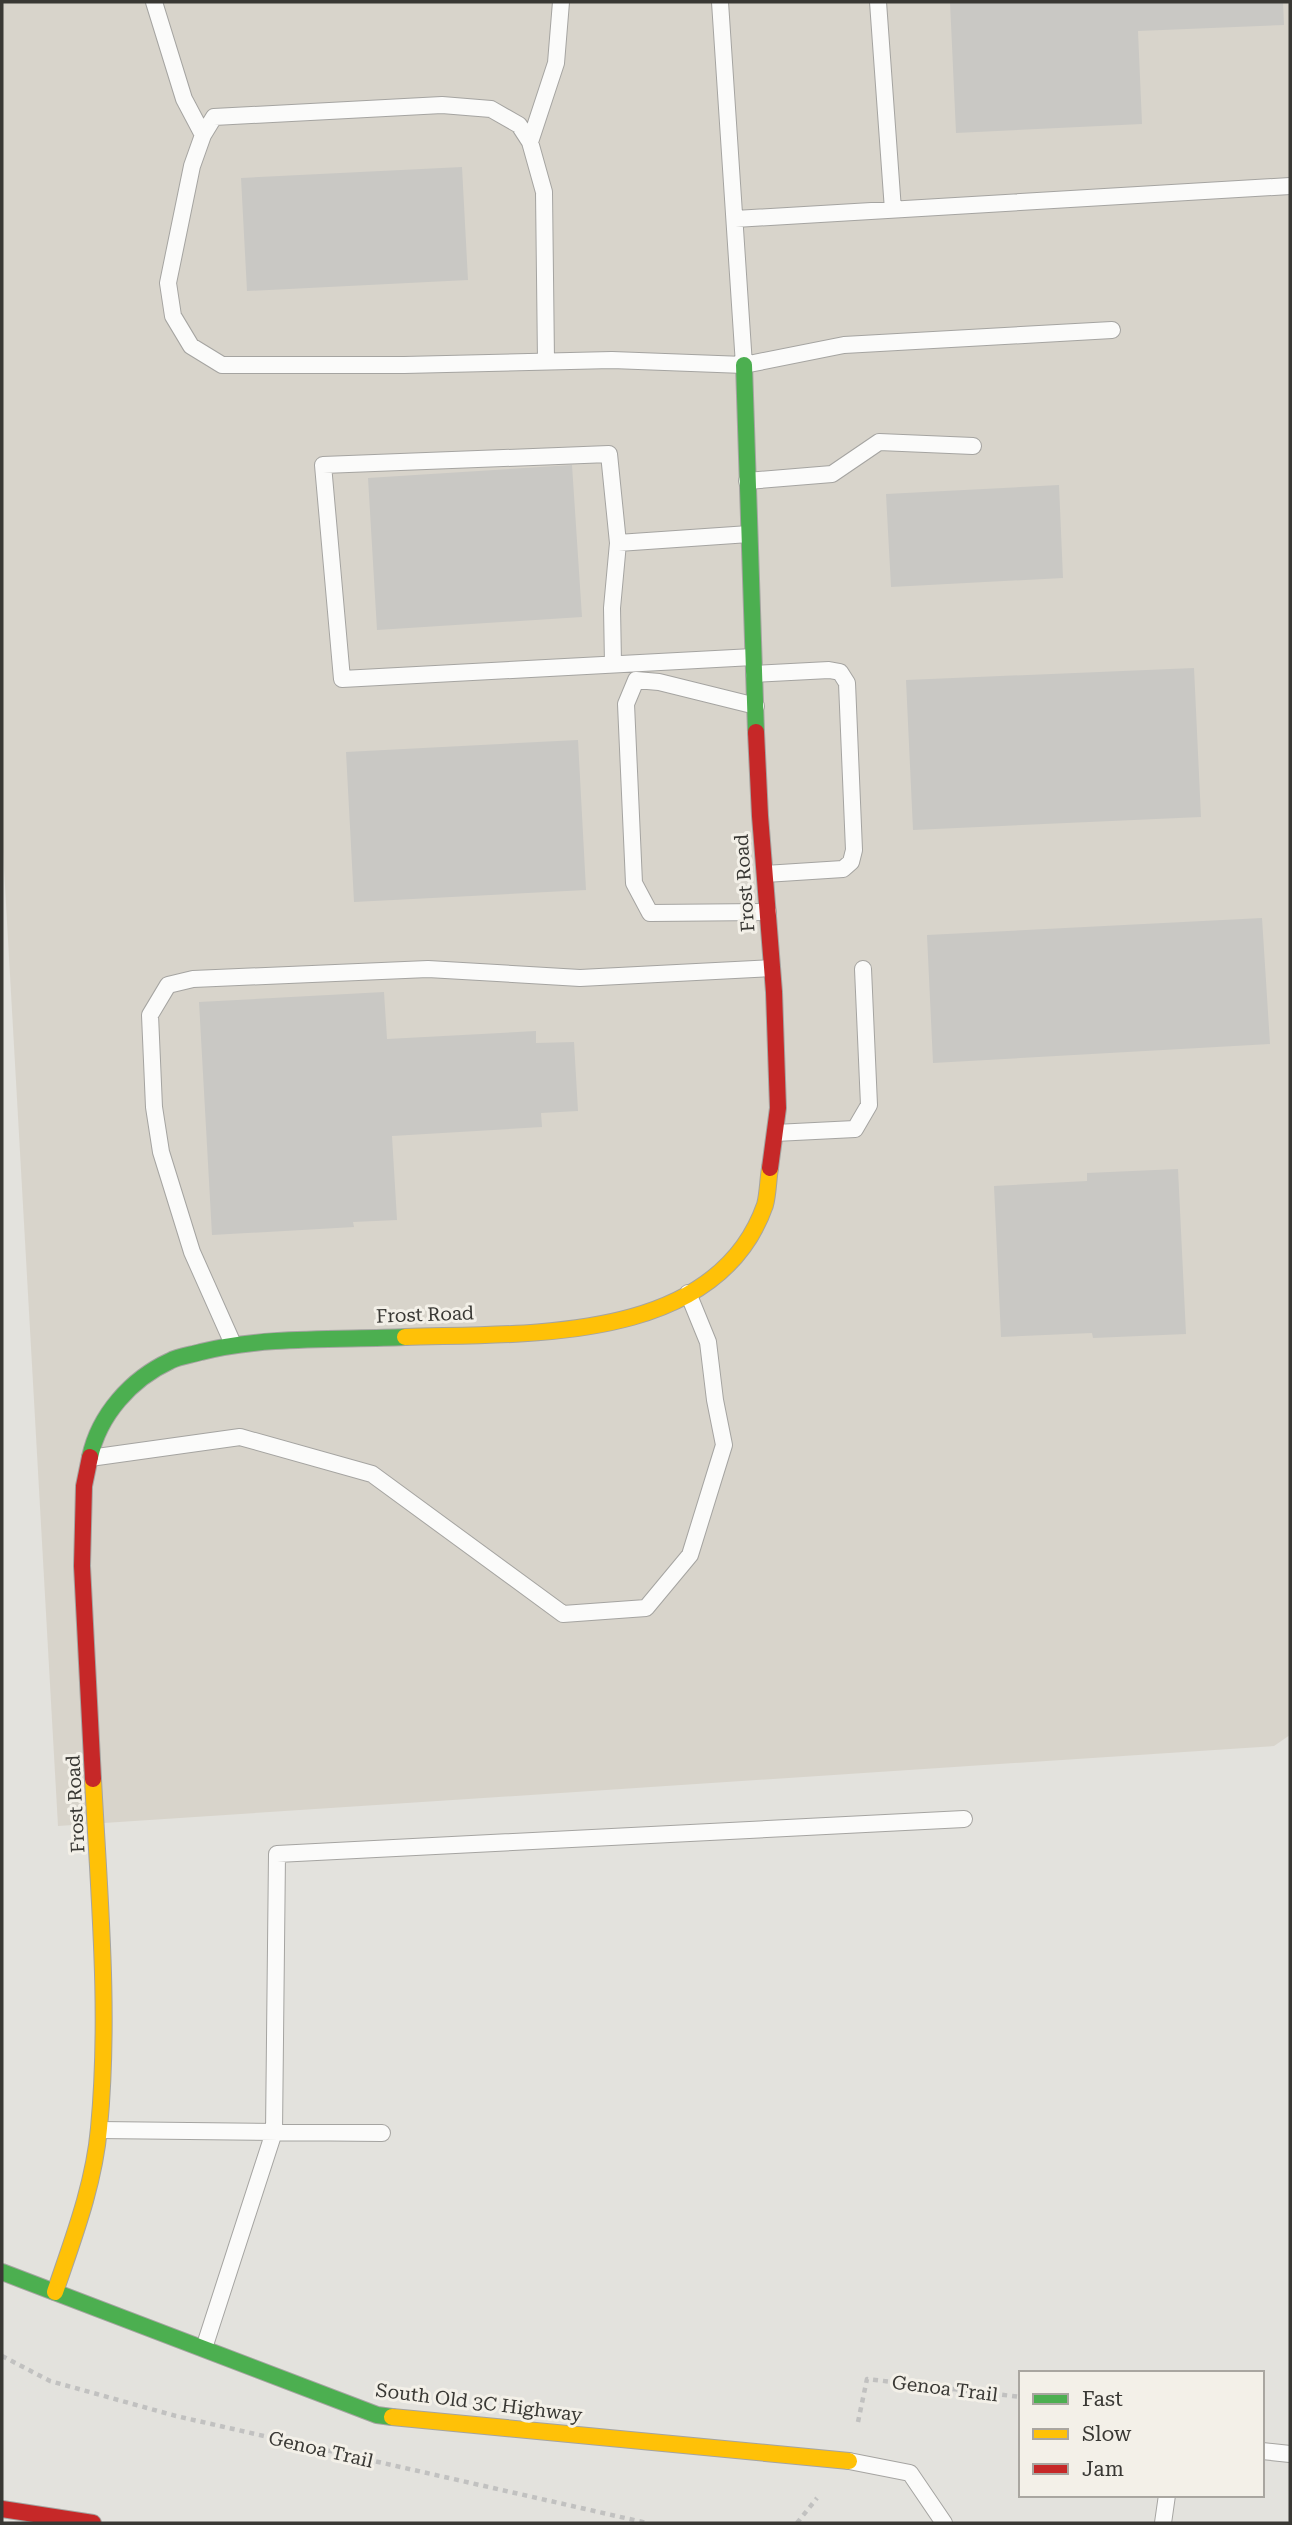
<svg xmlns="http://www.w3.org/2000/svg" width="1292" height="2525" font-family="'Roboto Serif',serif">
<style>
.built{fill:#d8d4cb}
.building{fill:#c9c8c4}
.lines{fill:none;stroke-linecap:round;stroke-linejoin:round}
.lane-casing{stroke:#a5a4a1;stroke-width:18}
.fast-casing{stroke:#a5a4a1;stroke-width:18}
.slow-casing{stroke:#a5a4a1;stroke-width:18}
.jam-casing{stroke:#a5a4a1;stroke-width:18}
.path{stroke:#c1c1c0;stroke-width:4.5;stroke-dasharray:5 5;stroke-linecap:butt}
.lane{stroke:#fbfbfa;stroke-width:16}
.fast{stroke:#4caf50;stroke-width:16}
.slow{stroke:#ffc107;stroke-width:16}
.jam{stroke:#c62828;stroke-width:16}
.labels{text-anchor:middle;stroke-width:6;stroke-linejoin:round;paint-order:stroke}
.street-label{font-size:19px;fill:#393834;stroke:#f3f0e8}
</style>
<rect width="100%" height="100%" fill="#e3e2dd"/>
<path class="built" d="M2,2H1290V1735L1274,1746L58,1826L2,833Z"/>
<path class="building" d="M950,2H1283L1284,25L1138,31L1142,124L956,133Z
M462,167L468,280L247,291L241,178Z
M572,465L582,617L377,630L368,478Z
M1059,485L1063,578L891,587L886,494Z
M1194,668L1201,817L913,830L906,680Z
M578,740L586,890L354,902L346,752Z
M1262,918L1270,1044L933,1063L927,935Z
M384,992L387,1039L536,1031V1043L574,1042L578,1111L541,1113L542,1127L392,1136L397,1220L353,1222L354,1227L212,1235L199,1002Z
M1178,1169L1186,1334L1093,1338L1092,1333L1001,1337L994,1186L1087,1181V1173Z"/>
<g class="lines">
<g class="lane-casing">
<path id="lane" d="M154,2L184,99L203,135
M720,2L744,365
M878,2L893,210
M530,142L556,63L561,2
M735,219L1290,186
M546,361L544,192L530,142L519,125L491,109L442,105L214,117L203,135L192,166L168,283L173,316L191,346L222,365H404L612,360L744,365L844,345L1112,330
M747,481L832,474L879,442L973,446
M749,534L618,543L609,454L323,465L342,679L753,657
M613,664L612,608L618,543
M754,674L829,670L840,672L847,683L854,850L851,862L843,869L765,874
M756,706L659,682L636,680L626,704L634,883L650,913L768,912
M775,1133L855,1129L869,1105L863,969
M233,1344L192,1252L161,1152L154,1107L150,1015L168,985L193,979L428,969L580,978L772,968
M90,1458L240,1437L372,1474L563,1614L646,1608L690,1555L724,1445L715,1400L708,1342L688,1293
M99,2130L382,2133
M204,2348L274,2132L277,1854L964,1819
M1262,2451L1290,2454
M849,2461L910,2473L944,2523
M1163,2523L1167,2495"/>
</g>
<g class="fast-casing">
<path id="fast" d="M744,365L756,732
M90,1457C99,1415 131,1379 170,1361C179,1356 191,1355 201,1352C264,1336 340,1340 405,1337
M2,2272L377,2415L392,2417"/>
</g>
<g class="slow-casing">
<path id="slow" d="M405,1337C525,1333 716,1345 765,1205C768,1194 768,1180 770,1168
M55,2292C73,2239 94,2185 99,2128C110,2012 99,1895 93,1779
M392,2417L849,2461"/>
</g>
<g class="jam-casing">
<path id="jam" d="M756,732L760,816L774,992L778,1108L770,1168
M90,1457L84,1486L82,1566L93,1779
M2,2509L93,2523"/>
</g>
<path class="path" d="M2,2356L50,2381L176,2416L647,2523
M858,2422L867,2379L1021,2397
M797,2523L817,2498"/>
<use href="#lane" class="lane"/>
<use href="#fast" class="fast"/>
<use href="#slow" class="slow"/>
<use href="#jam" class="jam"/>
</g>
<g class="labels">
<g class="street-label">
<text transform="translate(744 883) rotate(-94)" y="7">Frost Road</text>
<text transform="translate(425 1314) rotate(-2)" y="7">Frost Road</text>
<text transform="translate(75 1804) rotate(-93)" y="7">Frost Road</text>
<text transform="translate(945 2388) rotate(7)" y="7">Genoa Trail</text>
<text transform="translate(479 2402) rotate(7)" y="7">South Old 3C Highway</text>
<text transform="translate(321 2449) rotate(13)" y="7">Genoa Trail</text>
</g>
</g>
<rect width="1292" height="2525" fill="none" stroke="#393834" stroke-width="7"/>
<rect x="1019" y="2371" width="245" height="126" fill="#f3f0e8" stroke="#a9a6a0" stroke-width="2"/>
<rect x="1033" y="2394" width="35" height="10" fill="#4caf50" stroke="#a9a6a0" stroke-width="2"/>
<text x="1082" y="2406" font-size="21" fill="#393834">Fast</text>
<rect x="1033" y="2429" width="35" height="10" fill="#ffc107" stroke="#a9a6a0" stroke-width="2"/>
<text x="1082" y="2441" font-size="21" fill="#393834">Slow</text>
<rect x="1033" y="2464" width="35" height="10" fill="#c62828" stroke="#a9a6a0" stroke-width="2"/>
<text x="1082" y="2476" font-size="21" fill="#393834">Jam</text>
</svg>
